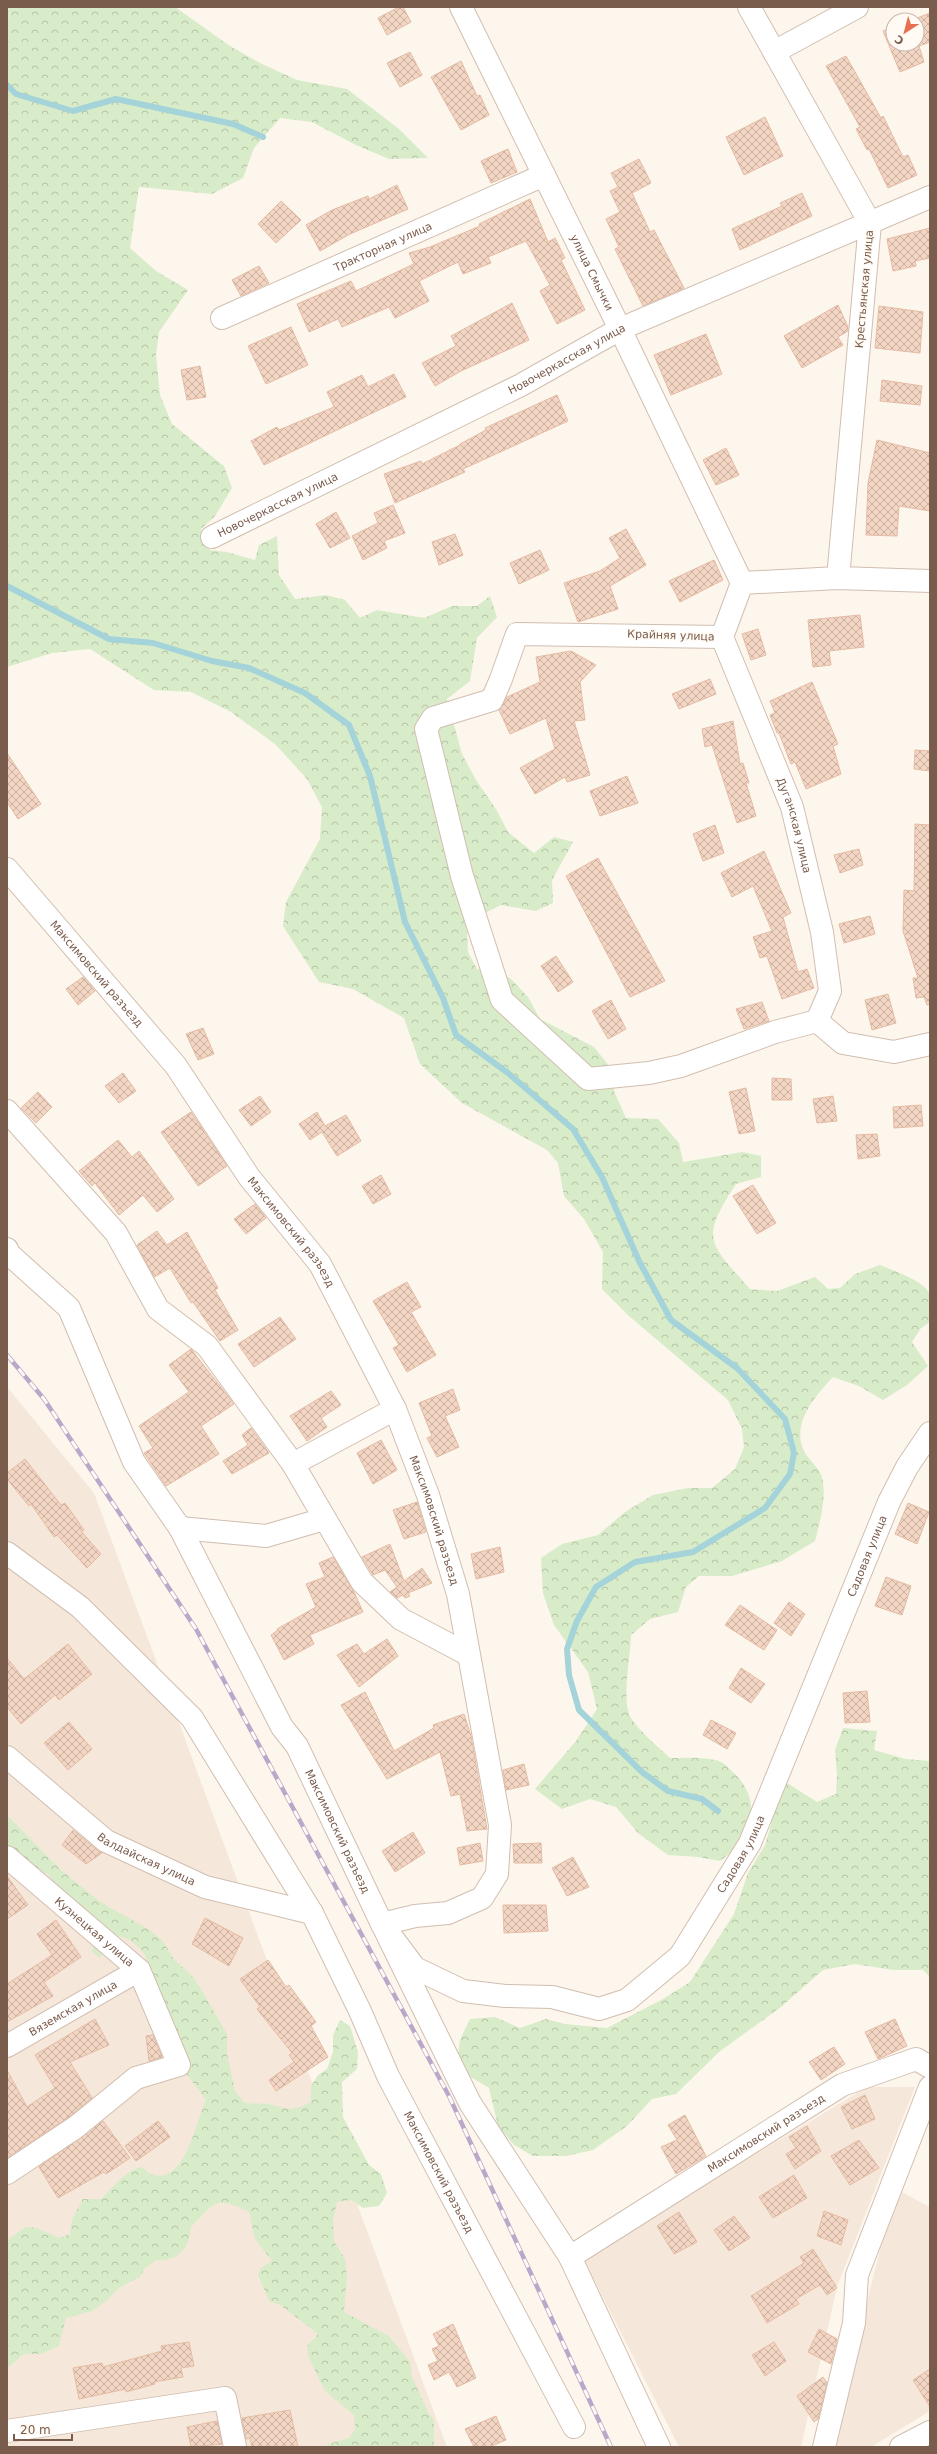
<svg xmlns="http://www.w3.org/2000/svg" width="937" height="2454" font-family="'DejaVu Sans',sans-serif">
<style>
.residential{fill:#f5e8da}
.forest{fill:url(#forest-crowns)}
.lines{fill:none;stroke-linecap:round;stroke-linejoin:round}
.stream{stroke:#a5d3da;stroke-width:6}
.building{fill:url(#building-cross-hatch);stroke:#e6bba3}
.minor-casing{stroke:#d1beb0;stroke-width:24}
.minor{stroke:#fff;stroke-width:22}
.rail-casing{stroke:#b9a8c9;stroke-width:4.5}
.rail{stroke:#fffaf3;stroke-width:3;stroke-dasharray:9;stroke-linecap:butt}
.labels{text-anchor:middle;stroke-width:3;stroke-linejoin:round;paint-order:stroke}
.street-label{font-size:11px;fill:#7a5c4d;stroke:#fffaf3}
</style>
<defs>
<pattern id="forest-crowns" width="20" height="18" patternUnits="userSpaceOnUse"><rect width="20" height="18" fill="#d8ecc9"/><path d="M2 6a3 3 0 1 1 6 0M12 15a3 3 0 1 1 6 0" fill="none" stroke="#b4c2a5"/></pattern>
<pattern id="building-cross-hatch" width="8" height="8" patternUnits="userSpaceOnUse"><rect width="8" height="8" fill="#f3d5c3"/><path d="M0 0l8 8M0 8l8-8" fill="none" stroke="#cab0a1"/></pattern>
</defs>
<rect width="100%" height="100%" fill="#fdf6ec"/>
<path class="residential" d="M7,1387L94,1493L447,2447H7Z
M867,2087H915L837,2287L801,2447H679L583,2258Z
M896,2189L930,2207V2411L871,2447H829Z"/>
<path class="forest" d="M7,7H175L230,46L260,63L297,80L347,89L399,129L428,158L389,159L356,145L312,122L280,118L254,148L243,178L212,194L139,187L130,248L156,271L188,290L159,332L156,355L160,395L172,424L224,466L232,488L215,516L201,529L210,550L227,552L255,560L259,545L277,536L279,575L295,599L326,595L345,600L360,618L377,610L424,618L452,606H477L490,596L497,617L477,638L470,681L447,699L462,754L476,780L496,809L508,832L534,853L554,837L573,842L552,880L553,903L536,911L501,905L487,912L467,934L468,952L477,969L510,978L528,997L540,1019L594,1047L614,1072V1091L626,1118L658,1119L679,1143L683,1162L743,1152L761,1156V1177L736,1184C700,1239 708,1242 750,1289L777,1291L815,1277L828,1289L840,1288L855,1274L880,1265C892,1270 924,1281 929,1293C932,1300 930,1313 930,1322L921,1328L912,1342L928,1366L907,1385L883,1400L859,1386L833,1377C816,1395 792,1422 803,1449C807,1459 819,1467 822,1477C827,1498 820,1521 815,1541L782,1561L732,1576H699L686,1587L678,1612L650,1619L631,1635C631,1655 621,1702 631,1718C641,1733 657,1746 670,1758C685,1758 706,1756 721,1762C726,1764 731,1771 735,1774C764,1803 751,1840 720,1861L698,1857L668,1855L638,1833L616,1807L590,1799L562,1809L535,1789L576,1741L597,1709L588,1672L554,1625L543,1593L541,1558L562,1544L598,1535L625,1512L653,1495L688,1488H712L735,1469L744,1447L742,1429L728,1400L629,1316L602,1289L603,1252L584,1219L564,1196L558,1163L547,1150L462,1103L420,1064L404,1018L353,989L319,982L283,926L286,902L320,839L322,807L307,779L275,744L231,712L191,692L154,690L90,649L52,653L7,667Z
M843,1728L877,1731L874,1750L906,1759L930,1761V1977L923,1970H893L855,1964L823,1970L781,2007L719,2052L676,2094L652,2099L627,2126L593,2150L566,2156H533L514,2145L498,2126L489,2088L469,2076L457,2061L460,2040L470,2019L495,2017L520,2028L546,2019L565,2024L607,2028L663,1999L690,1982L734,1914L748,1873L765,1845L784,1781L817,1802L836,1794L837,1775L835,1750Z
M7,1815L60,1869L99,1901L148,1929L163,1941L173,1958L195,1979L227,2034V2054L235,2091L245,2103C252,2104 261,2103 268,2104C287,2109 292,2112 311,2102V2086L318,2075L327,2069L333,2052V2035L340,2020L350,2026L358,2052L357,2069L342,2082L343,2117L369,2165L381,2174L387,2193L379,2206L363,2208L351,2200L337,2202L333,2221L334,2241L345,2259L347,2278L344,2312L389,2336L410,2362L412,2377L428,2412L434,2420V2447H325L328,2444L349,2438L355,2429L354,2415L325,2391L308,2356L307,2346L318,2334L280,2305L269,2301L258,2275L261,2268L272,2261L255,2239L249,2212C215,2195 215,2202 191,2227C190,2248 177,2262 156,2260L145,2268L140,2277L120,2287L109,2299L92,2311L66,2318L59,2346L41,2354H24L7,2368V2240L26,2227L36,2228L60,2238L70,2234L72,2219L83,2199H101C115,2186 122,2172 142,2167C145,2169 150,2175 155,2175C186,2182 196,2121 206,2100L185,2072L145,1955C135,1941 124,1935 107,1934L104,1952L100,1958L92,1952L94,1939L48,1874L39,1872L7,1845Z"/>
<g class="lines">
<path class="stream" d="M7,85L16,94L73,111L116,99L233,124L263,137
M7,586L109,639L153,643L212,661L249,668L305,693L349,725L370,776L405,922L443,998L456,1035L508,1073L573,1129L602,1177L639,1261L671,1320L737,1368L785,1419L794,1453L790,1474L765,1508L693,1552L635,1562L596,1587L577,1621L567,1649L569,1675L579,1710L642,1772L668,1791L702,1799L718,1811"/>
</g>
<path class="building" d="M399,7H403L411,22L387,35L378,18Z
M930,13V42L919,46L924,62L900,72L883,31L893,27V44H917V20H912Z
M410,52L422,75L400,87L387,63Z
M846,56L881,118L883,116L903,157L908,155L917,175L888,188L869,149L867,150L856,129L860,127L826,66Z
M461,61L477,96L480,95L489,115L461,130L431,77Z
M765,117L783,156L744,175L726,137Z
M508,149L517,172L491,183L481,161Z
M639,159L651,183L632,193L650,232L654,230L684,288L643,306L615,249L619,247L606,219L620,212L610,191L618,187L611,173Z
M397,185L408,209L350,234L320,251L306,225L332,210L368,196L369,199Z
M802,193L812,216L740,250L732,229L782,206L780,203Z
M530,199L548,242L555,238L565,258L561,260L585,310L557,324L540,291L550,285L526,241L488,257L491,263L463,274L458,262L419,281L429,301L395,318L389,307L342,327L338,319L309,332L297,304L351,281L356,291L414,264L409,253L430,247L480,226L479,224Z
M281,201L301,220L276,243L258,224Z
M930,228V258L915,261L916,266L893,271L887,239Z
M259,266L269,283L241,296L232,280Z
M512,303L529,340L461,371L435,386L422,363L456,346L451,336Z
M838,305L848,327V331L838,337L843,345L802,368L784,336Z
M879,306L923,312L920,353L875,348Z
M291,327L308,365L266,384L248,346Z
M706,334L722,374L671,395L654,355Z
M200,366L206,397L187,400L181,370Z
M394,374L406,397L264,465L251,441L277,427L279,430L334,407L327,392L362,375L368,387Z
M882,380L922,386L920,405L880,401Z
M557,395L568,421L463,469L465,472L395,503L384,474L421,461L422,464L460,445V444L486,430L485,428Z
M877,440L930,453V511L899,506L897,536L866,535L868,483Z
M726,448L739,475L716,485L703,460Z
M393,505L405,533L384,541L387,548L363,560L352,536L378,523L374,513Z
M336,512L350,538L330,548L316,524Z
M626,529L646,565L610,586L618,609L578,622L564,583L600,571L620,558L609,538Z
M455,534L463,555L439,565L432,542Z
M540,550L549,570L519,584L510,563Z
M714,560L723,580L680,602L669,581Z
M860,615L864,647L829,651L831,665L813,667L808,620Z
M758,629L766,655L751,660L742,634Z
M571,651L596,665L580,682L585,720L574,721L590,775L567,782L565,777L535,794L520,768L555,749L546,718L510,734L499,710L507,697L540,682L536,657Z
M710,679L716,694L679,709L672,694Z
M812,682L838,744L833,746L841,774L806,789L795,762L791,764L779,733H777L770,715L775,713L770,701Z
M733,721L740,764L743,763L749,783H746L756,816L737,823L712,745L705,747L702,729Z
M915,750L930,751V771L914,769Z
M7,753L41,804L18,819L7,802Z
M627,776L638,803L600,816L590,791Z
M915,824L930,825V1004L927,1005L924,997L916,998L913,978H918L903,931L904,890L914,891Z
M715,825L724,853L703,861L693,834Z
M859,849L863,865L840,873L834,855Z
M764,851L791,913L783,917L798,972L807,969L814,988L782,999L767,956L760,958L753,937L772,931L753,886L732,897L721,873Z
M598,858L665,981L630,997L566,876Z
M870,916L875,934L844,943L839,924Z
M556,956L573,982L558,992L541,966Z
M83,977L95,991L78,1005L66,989Z
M888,994L896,1023L872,1030L865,1000Z
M611,1000L626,1029L608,1039L592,1011Z
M762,1002L769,1021L744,1029L736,1009Z
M203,1028L214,1054L198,1060L186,1034Z
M123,1073L136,1091L119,1103L105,1086Z
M772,1078L791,1079L792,1100H772Z
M746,1088L755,1131L739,1134L729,1092Z
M38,1092L52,1107L36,1123L21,1108Z
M260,1096L271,1112L251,1126L239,1110Z
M833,1096L837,1121L817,1123L813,1099Z
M921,1105L923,1126L894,1128L893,1107Z
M191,1112L227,1166L198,1186L161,1132Z
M317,1112L325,1126L346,1115L361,1141L337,1156L322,1132L310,1140L299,1124Z
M877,1134L880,1156L858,1159L856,1135Z
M118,1140L132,1157L139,1151L174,1199L157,1212L143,1195L119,1215L95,1183L92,1186L79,1171Z
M381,1175L391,1194L373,1204L362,1186Z
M753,1185L776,1223L757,1234L733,1196Z
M255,1204L266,1218L246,1234L234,1219Z
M157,1231L167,1245L187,1232L218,1288L215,1290L238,1330L220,1341L193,1302L191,1303L170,1268L154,1277L137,1245Z
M407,1282L421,1307L411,1312L436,1355L407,1372L393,1348L399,1345L373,1301Z
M280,1317L296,1339L254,1367L238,1344Z
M191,1349L234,1404L201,1426L219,1454L166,1486L144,1453L153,1448L139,1426L189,1392L169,1365Z
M453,1389L460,1410L445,1416L459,1447L437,1457L427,1438L432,1436L419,1403Z
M331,1391L341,1405L321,1418L327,1427L307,1441L290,1416Z
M251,1428L269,1453L232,1474L223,1461L248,1445L242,1435Z
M381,1440L397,1470L373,1484L357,1453Z
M25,1459L61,1505L65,1503L84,1530L81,1531L101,1554L87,1568L57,1535L54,1537L31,1504L29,1506L7,1479V1473Z
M417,1502L426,1532L404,1539L393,1510Z
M908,1503L929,1512L917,1544L895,1534Z
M390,1544L404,1581L422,1568L432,1583L408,1593L410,1596L405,1598L403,1595L397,1598L390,1592L397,1587L385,1570L373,1575L362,1557Z
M500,1547L504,1572L476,1579L471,1554Z
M333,1557L354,1592L363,1612L310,1635L314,1644L284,1660L271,1635L278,1630L277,1629L316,1607L306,1584L325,1577L319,1563Z
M886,1577L911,1586L902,1615L875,1606Z
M789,1602L805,1614L791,1636L774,1623Z
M740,1605L777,1630L764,1650L725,1625Z
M387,1639L398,1656L359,1687L337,1655L357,1644L364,1654Z
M68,1644L92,1674L59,1700L55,1695L21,1724L7,1707V1658L24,1679Z
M741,1668L765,1684L751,1703L729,1688Z
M867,1691L870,1722L845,1723L843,1693Z
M365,1692L394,1751L434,1728L433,1725L464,1714L471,1736L487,1829L467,1831L460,1794L451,1796L440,1752L387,1779L341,1705Z
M711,1720L736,1733L727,1749L703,1735Z
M69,1722L92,1749L68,1770L44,1743Z
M524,1764L529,1785L506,1790L503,1770Z
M73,1830L98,1851L102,1853L86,1864L62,1845Z
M413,1832L425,1853L395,1872L382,1851Z
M480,1843L483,1861L460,1865L457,1848Z
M541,1843L542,1863H514L513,1844Z
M573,1857L589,1887L567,1896L552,1868Z
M7,1876L28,1905L7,1919Z
M503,1905H546L548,1931L504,1933Z
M205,1918L243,1938L229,1966L192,1944Z
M56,1920L81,1957L44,1982L53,1996L7,2022V1984L52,1955L37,1934Z
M268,1960L286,1987L289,1985L316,2022L311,2026L328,2057L276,2091L269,2080L294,2062L289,2055L292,2053L257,2009L260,2007L240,1979Z
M95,2019L109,2045L70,2062L92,2098L69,2117L7,2158V2070L27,2107L55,2088L35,2055Z
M895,2019L907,2046L878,2059L865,2032Z
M153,2035L162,2057L149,2061L146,2036Z
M834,2047L845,2064L821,2080L809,2062Z
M865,2095L875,2119L852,2129L841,2107Z
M685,2115L706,2156L676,2174L661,2147L677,2140L668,2125Z
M103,2121L130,2158L106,2174L104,2172L58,2198L39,2167Z
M158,2121L170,2137L136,2161L125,2146Z
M807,2126L821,2151L795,2169L786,2154L796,2148L789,2137Z
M859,2140L879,2168L850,2185L831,2156Z
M794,2175L807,2198L773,2218L759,2197Z
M824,2211L848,2220L841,2245L817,2236Z
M679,2212L697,2242L674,2254L657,2226Z
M734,2216L750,2238L729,2251L714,2230Z
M813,2249L837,2288L827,2295L820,2285L796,2299L799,2304L767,2323L751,2296L804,2263L800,2257Z
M453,2324L476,2378L457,2387L449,2372L434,2380L428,2365L438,2361L432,2349L439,2346L433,2334Z
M819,2329L837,2339L831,2364L808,2352Z
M189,2342L194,2366L181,2368L183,2377L154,2382L155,2384L126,2392V2389L79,2399L73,2368L102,2363L103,2367L162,2351L161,2346Z
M774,2342L786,2361L765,2376L752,2355Z
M930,2369V2407L913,2380Z
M823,2377L827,2383L818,2419L814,2422L797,2396Z
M290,2410L298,2447H252L250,2438L246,2439L242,2418Z
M496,2416L506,2440L489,2447H474L465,2429Z
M217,2421L222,2444L191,2447L187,2427Z"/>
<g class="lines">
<g class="minor-casing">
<g id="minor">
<path id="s1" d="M461,7L620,329L742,583"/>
<path d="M749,7L870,223L838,578"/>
<path d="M774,52L857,7"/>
<path id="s2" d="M222,318L544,175"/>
<path id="s3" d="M212,537L521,385L620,329L930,197"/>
<path d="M930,581L838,578L742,583L722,637L517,634L501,679L492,700L433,718L426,729L462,876L502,1000L588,1079L649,1073L681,1066L775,1032L817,1021L843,1043L894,1052L930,1044"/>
<path id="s4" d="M722,637L792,807L822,932L830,991L817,1021"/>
<path id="s5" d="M7,869L176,1066L249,1177L320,1264L395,1409L428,1495L458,1594L500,1825L497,1874L482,1898L448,1913L415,1916L382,1924L470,2103L570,2257L659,2447"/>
<path d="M7,1111L116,1233L158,1309L207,1346L293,1464L362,1582L401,1619L467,1654"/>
<path id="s6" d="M7,1249L9,1254L69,1308L134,1462L180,1528L282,1727L297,1746L382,1924L415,1968L463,1991L505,1996L552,1997L599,2009L627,2000L680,1956L750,1843L889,1502L907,1467L930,1433"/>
<path d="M293,1464L395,1409"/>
<path d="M180,1528L266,1536L324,1519"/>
<path id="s7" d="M7,1553L80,1607L192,1718L312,1913L360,2011L388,2076L574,2427"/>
<path id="s8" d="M7,1757L106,1841L205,1887L312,1913"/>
<path id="s9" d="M7,1857L139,1970L179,2065L136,2078L76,2127L7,2173"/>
<path id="s10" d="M7,2046L139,1970"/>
<path id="s11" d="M570,2257L842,2085L916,2059L930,2067"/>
<path d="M7,2431L225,2398L235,2447"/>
<path d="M824,2447L854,2323L857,2275L930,2087"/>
<path d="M901,2447L930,2432"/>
</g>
</g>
<use href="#minor" class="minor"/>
<g class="rail-casing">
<path id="rail" d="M7,1355L44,1399L196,1629L449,2096L611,2447"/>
</g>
<use href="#rail" class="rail"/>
</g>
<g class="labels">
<g class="street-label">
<text dy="4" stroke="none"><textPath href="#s2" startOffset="176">Тракторная улица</textPath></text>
<text dy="4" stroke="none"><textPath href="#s1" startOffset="296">улица Смычки</textPath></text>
<text transform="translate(864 289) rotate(-85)" y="4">Крестьянская улица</text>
<text dy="4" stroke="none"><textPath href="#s3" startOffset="397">Новочеркасская улица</textPath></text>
<text dy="4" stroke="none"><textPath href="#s3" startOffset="73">Новочеркасская улица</textPath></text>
<text transform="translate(671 635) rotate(2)" y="4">Крайняя улица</text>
<text dy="4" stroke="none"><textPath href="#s4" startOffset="202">Дуганская улица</textPath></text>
<text dy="4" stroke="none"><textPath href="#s5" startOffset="138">Максимовский разъезд</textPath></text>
<text dy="4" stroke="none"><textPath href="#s5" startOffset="462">Максимовский разъезд</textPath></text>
<text dy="4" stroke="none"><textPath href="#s5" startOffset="786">Максимовский разъезд</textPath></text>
<text dy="4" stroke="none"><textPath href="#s6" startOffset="1566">Садовая улица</textPath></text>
<text dy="4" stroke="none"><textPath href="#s6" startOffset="676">Максимовский разъезд</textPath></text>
<text dy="4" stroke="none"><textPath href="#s6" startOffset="1242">Садовая улица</textPath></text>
<text dy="4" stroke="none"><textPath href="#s8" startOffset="174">Валдайская улица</textPath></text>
<text dy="4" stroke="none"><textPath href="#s9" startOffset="115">Кузнецкая улица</textPath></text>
<text dy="4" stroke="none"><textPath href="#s10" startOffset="76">Вяземская улица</textPath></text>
<text dy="4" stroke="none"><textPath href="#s11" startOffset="232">Максимовский разъезд</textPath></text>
<text dy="4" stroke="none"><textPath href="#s7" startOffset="766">Максимовский разъезд</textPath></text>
</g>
</g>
<rect width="937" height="2454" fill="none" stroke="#7a5c4d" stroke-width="16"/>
<g transform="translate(905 32) rotate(216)"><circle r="19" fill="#fffaf3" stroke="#cabbb1"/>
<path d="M0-3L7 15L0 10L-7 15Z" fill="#e76f51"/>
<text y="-6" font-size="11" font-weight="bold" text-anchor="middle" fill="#7a5c4d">С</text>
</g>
<path d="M14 2434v6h58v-6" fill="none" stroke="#7a5c4d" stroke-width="2"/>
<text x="20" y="2434" font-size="12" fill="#7a5c4d" stroke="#fffaf3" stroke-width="3" paint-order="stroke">20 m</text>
</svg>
